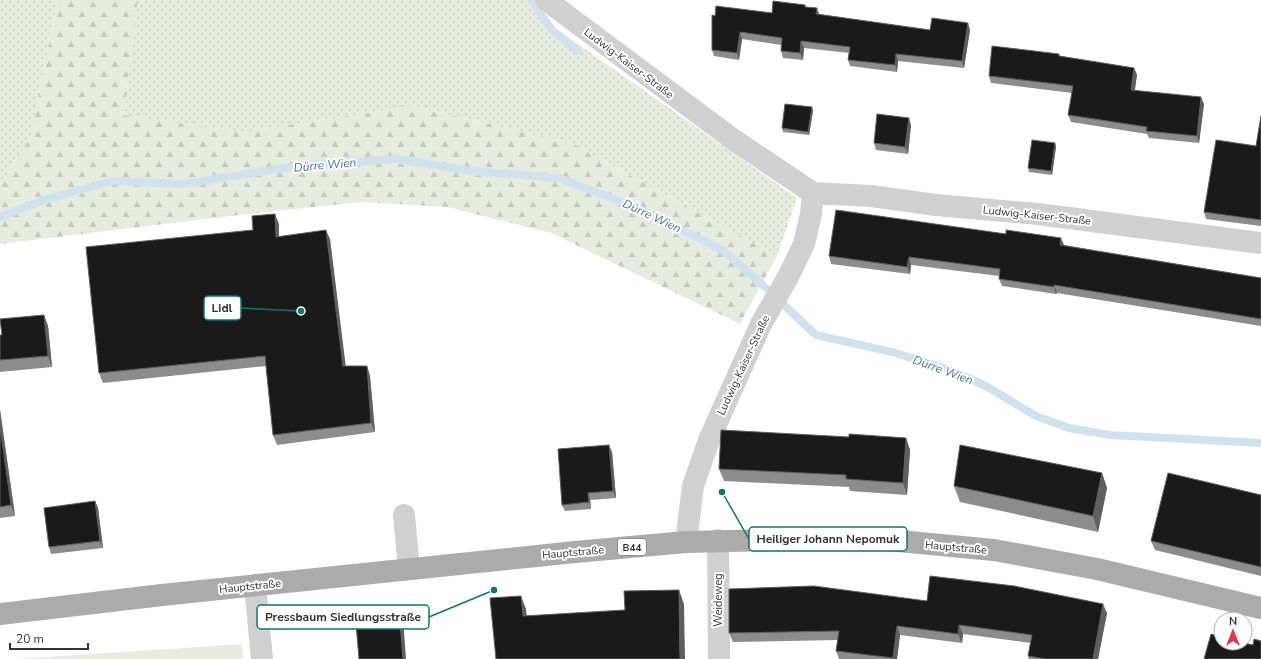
<svg xmlns="http://www.w3.org/2000/svg" width="1261" height="659" font-family="'Nunito Sans',sans-serif">
<style>
.grass{fill:url(#grass-dots)}
.forest{fill:url(#forest-firs)}
.pitch{fill:#e6ecdf}
.lines{fill:none;stroke-linecap:round;stroke-linejoin:round}
.stream{stroke:#cfe2ee;stroke-width:8}
.minor{stroke:#d0d0d0;stroke-width:22}
.major{stroke:#ababab;stroke-width:22}
.wall{fill:#8c8c8c}
.shaded-wall{fill:#5f5f5f}
.building{fill:#1a1a1a;stroke:#5f5f5f}
.labels{text-anchor:middle;stroke-width:4;stroke-linejoin:round;paint-order:stroke}
.shield{fill:#fff;stroke:#707070;stroke-width:1}
.shield-label{font-size:10px;font-weight:bold;fill:#333}
.street-label{font-size:11px;fill:#333;stroke:#fff}
.water-label{font-size:12px;font-style:italic;fill:#3f7597;stroke:#fff}
.leader{fill:none;stroke:#0f766e;stroke-width:1.5}
.callout-dot{fill:#0f766e;stroke:#fff;stroke-width:1.5}
.callout{fill:#fff;stroke:#0f766e;stroke-width:1.5}
.callout-label{font-size:12px;text-anchor:middle;font-weight:bold;fill:#333}
</style>
<defs>
<pattern id="grass-dots" width="8" height="8" patternUnits="userSpaceOnUse"><rect width="8" height="8" fill="#e6ecdf"/><path d="M2 2h.1M6 6h.1" fill="none" stroke="#c6cbc0" stroke-width="1.8" stroke-linecap="round"/></pattern>
<pattern id="forest-firs" width="22" height="20" patternUnits="userSpaceOnUse"><rect width="22" height="20" fill="#e6ecdf"/><path d="M5 1l3.5 6h-7zM16 11l3.5 6h-7z" fill="#c6cbc0"/></pattern>
</defs>
<rect width="100%" height="100%" fill="#fff"/>
<path class="grass" d="M0,0H57L31,136L0,186Z
M138,0H527L541,18L797,198L777,256L571,143L413,106L242,132L124,115Z"/>
<path class="forest" d="M57,0H138L124,115L242,132L412,106L571,143L777,256L740,324L551,233L447,207L361,202L239,215L0,244V186L31,136Z"/>
<path class="pitch" d="M242,644L243,659H17Z"/>
<g class="lines">
<path class="stream" d="M531,0L552,30L578,51
M0,217L44,200L113,181L183,184L304,165L397,159L471,171L559,178L637,208L722,250L753,276L816,335L892,352L947,369L984,385L1036,416L1069,428L1110,435L1261,443"/>
<path class="minor" d="M546,0L734,140L813,193L871,196L936,205L1038,214L1261,243
M404,515L409,569
M718,540L719,659
M686,542L693,486L709,440L761,324L788,277L804,244L811,214L813,193
M255,585L262,659"/>
<path class="major" d="M0,614L162,595L575,552L686,542L867,538L994,550L1097,569L1261,608"/>
</g>
<path class="wall" d="M805,5L806,7L817,8L819,14L930,30H970L964,68L898,61L897,72L850,66L848,60L849,53L804,48L803,60L783,58L781,51V45L742,39L739,60L714,56L712,50L715,16L772,13Z
M1060,56L1134,68L1137,75L1134,91L1204,104L1199,143L1149,138L1147,134L1071,122L1068,115L1072,93L991,83L989,76Z
M812,107L813,111L809,135L783,132L782,128Z
M1261,116V226L1206,219L1204,212L1256,146Z
M911,125L908,154L876,150L874,143Z
M1055,143L1056,147L1052,175L1029,172L1028,168Z
M279,224V237L330,239L345,366H367L370,376L375,432L277,445L273,435L266,366L103,383L99,373L253,230Z
M1006,234L1064,245L1261,278V326L1057,293L1056,294L1002,286L999,279V276L911,265L910,274L831,264L829,256Z
M44,315L48,326L52,367L0,372V335Z
M0,410L15,516L0,518Z
M849,437L906,438L910,450L907,495L850,491L849,487L724,481L719,469Z
M612,452L616,498L590,500L591,509L565,511L562,505Z
M1102,473L1107,488L1098,532L960,502L954,486Z
M1261,495V576L1155,550L1151,541Z
M95,501L98,508L103,548L51,554L49,547Z
M927,601L1107,613L1098,659H1029L1028,656L1031,643L963,634L962,643L900,635L897,659H839L836,651L838,640L733,642L729,633Z"/>
<path class="shaded-wall" d="M817,8L819,15L816,14Z
M968,23L970,30L964,68L962,61Z
M740,32L742,39L739,60L737,53Z
M801,41L804,48L803,60L800,53Z
M896,54L898,61L897,72L895,65Z
M1134,68L1137,75L1134,97L1131,90Z
M1201,97L1204,104L1199,143L1197,136Z
M812,107L813,111L809,135L808,132Z
M909,118L911,125L908,154L905,147Z
M1055,143L1056,147L1052,175L1051,171Z
M275,214L279,224V247L276,237Z
M326,230L330,239L347,376L343,366Z
M1061,238L1064,245H1060Z
M909,257L911,265L910,274L907,267Z
M1054,285L1057,293L1056,294L1054,287Z
M44,315L48,326L52,367L48,356Z
M367,366L370,376L375,432L371,423Z
M0,410L15,516L11,505L0,427Z
M906,438L910,450L907,495L903,483Z
M609,445L612,452L616,498L613,491Z
M1102,473L1107,488L1098,532L1093,516Z
M588,493L590,500L591,509L589,502Z
M95,501L98,508L103,548L100,541Z
M679,590L684,604L685,659H680Z
M521,596L526,609L528,629L523,616Z
M1103,604L1107,613L1098,659H1093Z
M399,609L403,618L406,659H403Z
M959,625L963,634L962,643L958,634Z
M897,626L900,635L897,659H893Z"/>
<path class="building" d="M773,1L805,5V7L817,8L816,14L930,30L932,18L968,23L962,61L896,54L895,65L848,60L850,47L801,41L800,53L781,51L782,38L740,32L737,53L712,50V15L715,16L716,6L772,13Z
M992,46L1059,54V56L1134,68L1131,90L1201,97L1197,136L1146,131L1147,127L1068,115L1073,86L989,76Z
M785,104L812,107L808,132L782,128Z
M877,114L909,118L905,147L874,143Z
M1261,116V220L1204,212L1216,140L1256,146Z
M1032,140L1055,143L1051,171L1028,168Z
M836,210L1006,234V230L1061,238L1060,245L1261,278V319L1054,285V287L999,279L1000,269L909,257L907,267L829,256Z
M275,214L276,237L326,230L343,366H367L371,423L273,435L265,356L99,373L86,247L253,230L252,216Z
M44,315L48,356L0,360V335H2L0,319Z
M0,427L11,505L0,507Z
M721,430L849,437V434L906,438L903,483L846,479V475L719,469Z
M609,445L613,491L588,493L589,502L562,505L558,449Z
M960,445L1102,473L1093,516L954,486Z
M1168,473L1261,495V567L1151,541Z
M95,501L100,541L49,547L44,508Z
M930,576L1014,586L1103,604L1093,659H1046L1028,656L1032,635L959,625L958,634L897,626L893,658L836,651L839,631L729,633V589L814,586L927,601Z
M679,590L680,659H496L490,598L521,596L523,616L625,610L624,591Z
M399,609L403,659H359L355,612Z
M1211,634L1221,637V643H1244L1253,645L1254,639L1261,641V659H1204Z"/>
<g class="labels">
<rect class="shield" x="618" y="539" width="28" height="16" rx="3"/>
<g class="shield-label">
<text x="632" y="551">B44</text>
</g>
<g class="street-label">
<text transform="translate(629 63) rotate(37)" y="4">Ludwig-Kaiser-Straße</text>
<text transform="translate(1037 215) rotate(6)" y="4">Ludwig-Kaiser-Straße</text>
<text transform="translate(743 365) rotate(-65)" y="4">Ludwig-Kaiser-Straße</text>
<text transform="translate(956 547) rotate(5)" y="4">Hauptstraße</text>
<text transform="translate(573 552) rotate(-5)" y="4">Hauptstraße</text>
<text transform="translate(250 586) rotate(-6)" y="4">Hauptstraße</text>
<text transform="translate(718 600) rotate(-90)" y="4">Weideweg</text>
</g>
<g class="water-label">
<text transform="translate(325 165) rotate(-5)" y="4">Dürre Wien</text>
<text transform="translate(652 216) rotate(25)" y="4">Dürre Wien</text>
<text transform="translate(943 370) rotate(20)" y="4">Dürre Wien</text>
</g>
</g>
<path class="leader" d="M301 311L241 308M722 492L749 539M494 590L429 617"/>
<g class="callout-dot">
<circle cx="301" cy="311" r="4"/>
<circle cx="722" cy="492" r="4"/>
<circle cx="494" cy="590" r="4"/>
</g>
<g class="callout">
<rect x="204" y="296" width="37" height="24" rx="4"/>
<rect x="749" y="527" width="158" height="24" rx="4"/>
<rect x="257" y="605" width="172" height="24" rx="4"/>
</g>
<g class="callout-label">
<text x="222" y="312">Lidl</text>
<text x="828" y="543">Heiliger Johann Nepomuk</text>
<text x="343" y="621">Pressbaum Siedlungsstraße</text>
</g>
<g transform="translate(1233 631)"><circle r="19" fill="#ffffff" stroke="#adadad"/>
<path d="M0-3L7 15L0 10L-7 15Z" fill="#e63946"/>
<text y="-6" font-size="11" font-weight="bold" text-anchor="middle" fill="#333333">N</text>
</g>
<path d="M10 643v6h78v-6" fill="none" stroke="#333333" stroke-width="2"/>
<text x="16" y="643" font-size="12" fill="#333333" stroke="#ffffff" stroke-width="3" paint-order="stroke">20 m</text>
</svg>
